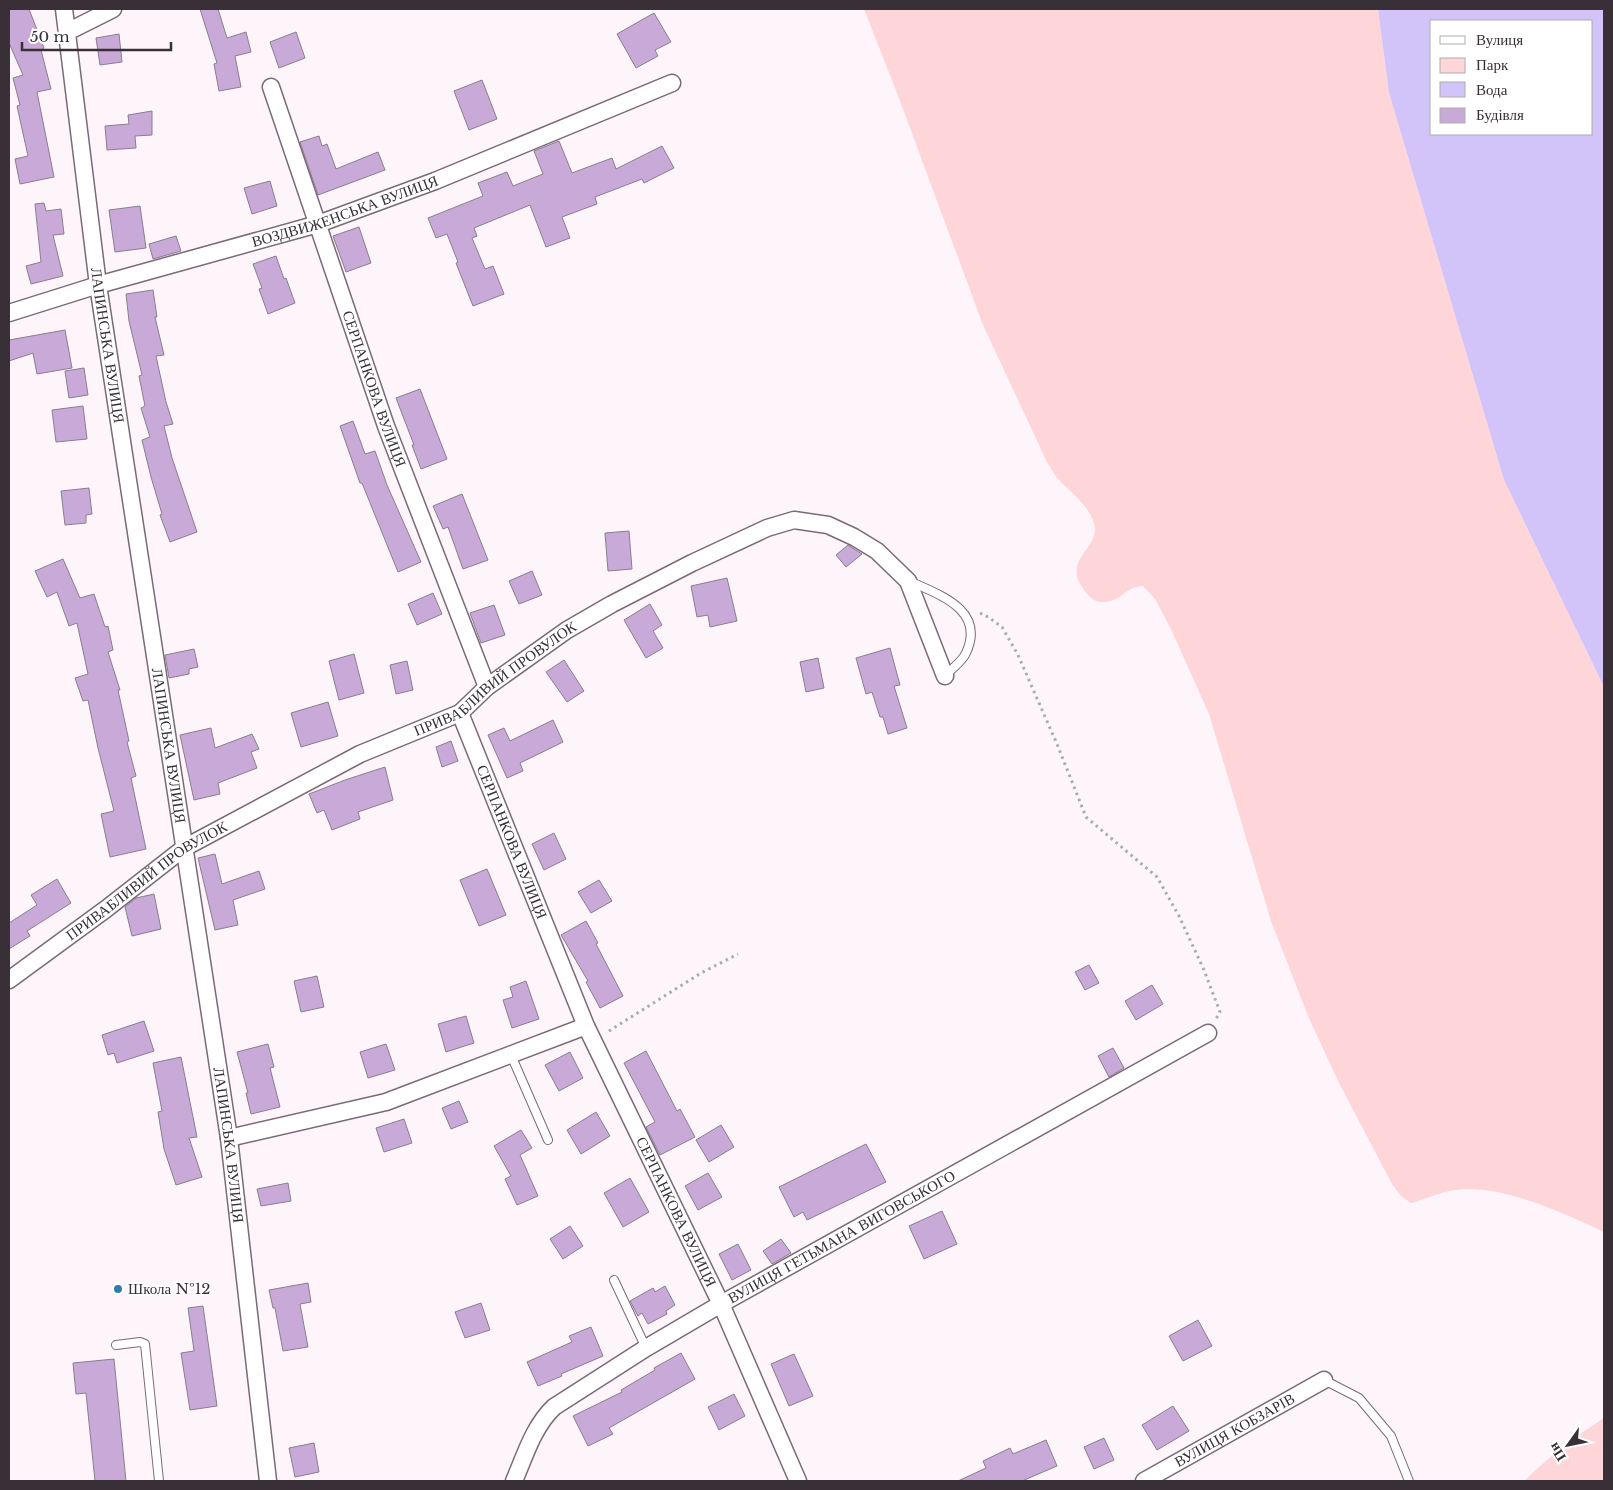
<svg xmlns="http://www.w3.org/2000/svg" width="1613" height="1490" font-family="'Libre Baskerville',serif">
<style>
.green{fill:#fed5d8}
.water{fill:#d2c4f8;fill-rule:evenodd}
.building{fill:#c9a9d7;stroke:#8a7d90}
.lines{fill:none;stroke-linecap:round;stroke-linejoin:round}
.service-casing{stroke:#7c6977;stroke-width:10}
.minor-casing{stroke:#7c6977;stroke-width:19}
.path{stroke:#b1a9af;stroke-width:3;stroke-dasharray:2.5 4;stroke-linecap:butt}
.service{stroke:#fff;stroke-width:8}
.minor{stroke:#fff;stroke-width:16}
.poi-dot{fill:#2e7cae;stroke:#fff;stroke-width:2}
.labels{text-anchor:middle;stroke-width:4;stroke-linejoin:round;paint-order:stroke}
.street-label{font-size:15px;fill:#383036;stroke:#fff}
.poi-label{font-size:15px;fill:#383036;stroke:#fff;text-anchor:start}
</style>
<rect width="100%" height="100%" fill="#fef5fb"/>
<path class="green" d="M864,9H1378L1389,93L1504,480L1604,687V1232C1564,1213 1499,1183 1455,1190C1440,1192 1426,1199 1411,1203L1401,1196L1392,1184L1339,1083L1308,1016L1271,921L1209,714L1171,629L1155,599L1143,586C1125,586 1121,603 1102,602C1093,602 1089,596 1084,590C1060,559 1102,548 1094,523C1088,505 1073,494 1060,481C1055,476 1051,469 1047,462L983,325L897,93Z
M1604,1418V1481H1524C1549,1457 1575,1436 1604,1418Z"/>
<path class="water" d="M1378,9H1604V687L1504,480L1389,93ZM1432,21H1592V134H1432Z"/>
<path class="building" d="M9,9H29L44,48L41,50L51,89L37,92L54,177L20,184L15,159L28,156L17,106L20,105L13,78L23,75L9,43Z
M200,9H218L227,38L246,32L251,52L235,56L241,87L219,91L214,64L217,63Z
M654,13L671,42L655,50L658,56L636,68L617,34Z
M296,32L305,58L279,68L270,42Z
M119,34L122,62L100,65L96,38Z
M482,80L497,119L469,130L454,91Z
M152,111V135L135,136L136,148L107,150L105,126L129,124L128,115Z
M319,136L322,146L327,144L336,169L378,152L385,170L318,195L300,142Z
M559,141L572,173L612,158L616,169L662,146L674,168L644,183L642,179L595,197L597,204L562,217L570,238L546,247L530,205L474,228L477,236L472,238L485,269L493,266L504,294L473,306L456,263L458,262L447,234L436,238L428,218L483,196L478,183L507,172L513,186L543,174L534,151Z
M270,181L277,206L252,214L244,188Z
M44,203L46,211L61,209L64,234L53,235L63,276L31,284L26,266L41,262L35,204Z
M140,206L146,248L115,252L109,210Z
M359,227L371,263L346,272L333,236Z
M176,236L181,251L153,259L149,244Z
M276,256L284,279L286,278L295,303L268,314L259,289L262,288L253,264Z
M153,290L157,317H155L164,355L156,356L166,402L173,424L164,426L172,458L197,532L170,542L160,515L162,514L151,477L142,440L150,437L141,408L145,406L139,376L142,375L129,321L126,294Z
M65,330L72,368L37,374L33,353L9,361V340Z
M84,368L88,395L69,398L65,371Z
M420,389L447,459L421,469L412,445H414L396,398Z
M83,406L87,439L56,442L52,410Z
M353,421L365,454L375,451L387,485L421,562L398,572L362,483H360L340,426Z
M89,488L92,514L86,515V523L65,525L61,491Z
M462,494L488,560L463,569L448,527L443,529L433,506Z
M629,531L632,569L608,571L605,533Z
M848,545L862,554L846,567L836,555Z
M63,559L80,598L94,594L105,627L108,626L113,650L108,652L120,690H118L129,741L127,742L136,776L131,778L146,849L110,857L101,814L114,811L98,748L88,700L83,701L75,678L88,674L77,623L69,626L57,592L47,597L35,571Z
M532,571L542,595L519,604L509,581Z
M727,578L737,621L710,627L708,615L697,617L691,586Z
M433,593L442,614L417,625L408,604Z
M650,604L662,625L653,631L663,648L646,658L624,620Z
M494,605L505,635L481,643L470,613Z
M890,648L900,685L894,686L907,728L888,734L883,717H880L872,692L866,694L856,658Z
M194,649L198,667L189,669V674L169,678L165,655Z
M354,654L364,693L339,700L329,661Z
M818,658L824,688L806,692L800,662Z
M564,660L584,691L567,702L546,672Z
M407,661L413,690L396,694L390,665Z
M328,702L338,736L301,747L291,713Z
M553,720L563,742L520,763L523,771L507,778L488,735L504,728L510,741Z
M211,728L215,748L252,734L259,749L251,752L257,768L218,783L220,794L194,800L180,735Z
M451,741L458,761L442,767L436,747Z
M385,767L393,800L358,812L360,819L332,830L324,810L317,813L309,794L345,780Z
M554,833L566,859L544,870L532,844Z
M215,854L222,884L259,871L265,889L233,900L238,925L215,930L198,858Z
M487,869L506,915L479,926L460,880Z
M57,879L71,903L27,931L30,936L9,949V923L37,905L31,895Z
M599,880L612,901L591,913L578,892Z
M154,894L161,929L132,936L125,907L136,898Z
M586,921L598,943L596,944L623,996L600,1008L586,982L588,981L561,935Z
M1089,965L1099,983L1085,990L1075,972Z
M317,976L324,1007L301,1012L294,981Z
M526,981L539,1019L512,1028L503,1000L513,997L510,987Z
M1152,985L1163,1004L1136,1020L1125,1001Z
M466,1016L474,1043L446,1052L438,1024Z
M144,1021L154,1051L117,1063L114,1053L108,1055L102,1035Z
M268,1044L274,1067L270,1068L280,1107L251,1114L246,1093H248L237,1052Z
M386,1044L395,1070L368,1078L360,1052Z
M1113,1048L1124,1068L1109,1077L1098,1056Z
M646,1051L677,1111L680,1109L695,1137L660,1155L646,1127L655,1122L624,1063Z
M570,1052L583,1078L559,1091L545,1065Z
M181,1057L197,1137L189,1138L202,1177L176,1185L164,1149L158,1112L162,1111L153,1063Z
M459,1101L468,1122L451,1129L442,1108Z
M596,1112L610,1136L581,1154L567,1130Z
M404,1119L412,1143L384,1152L376,1128Z
M721,1125L734,1147L709,1162L696,1140Z
M521,1130L532,1148L520,1155L538,1196L517,1205L505,1179L511,1176L494,1146Z
M866,1144L886,1182L807,1220L803,1212L794,1217L779,1187Z
M708,1173L722,1197L698,1210L685,1186Z
M630,1178L649,1212L623,1227L604,1193Z
M288,1183L291,1201L261,1206L257,1189Z
M942,1211L957,1244L924,1259L909,1226Z
M570,1226L583,1246L563,1259L550,1239Z
M781,1239L791,1253L772,1264L763,1251Z
M738,1244L751,1270L732,1280L719,1254Z
M308,1283L311,1302L300,1304L308,1347L283,1351L275,1308H273L269,1290Z
M665,1286L675,1305L666,1311L667,1314L648,1324L642,1313L638,1316L630,1301L653,1288L655,1292Z
M481,1303L490,1330L465,1338L455,1312Z
M203,1306L217,1406L190,1410L181,1353L194,1351L188,1308Z
M1198,1320L1212,1346L1183,1361L1169,1336Z
M591,1327L603,1356L561,1374L562,1376L538,1386L527,1362L572,1342L569,1336Z
M681,1353L695,1379L609,1428L613,1434L588,1446L573,1416L622,1392L621,1390L655,1370L654,1368Z
M794,1354L813,1396L789,1406L771,1364Z
M114,1359L126,1481H95L86,1393L76,1394L73,1363Z
M734,1394L745,1416L719,1430L708,1407Z
M1173,1406L1189,1431L1157,1450L1142,1425Z
M1104,1438L1114,1460L1094,1469L1084,1447Z
M1046,1440L1057,1466L1022,1481H958L986,1468L983,1461L1010,1448L1013,1454Z
M314,1443L319,1472L295,1477L289,1448Z"/>
<g class="lines">
<g class="service-casing">
<path id="service" d="M909,581C940,595 986,610 966,653C962,662 951,669 945,676
M511,1055L548,1140
M614,1280L646,1348
M116,1345L140,1342L145,1344L159,1481
M1324,1380L1359,1398L1391,1436L1409,1481"/>
</g>
<g class="minor-casing">
<g id="minor">
<path id="s1" d="M64,9L98,285L229,1138L268,1481"/>
<path d="M67,32L113,9"/>
<path id="s2" d="M271,87L386,426L487,687"/>
<path id="s3" d="M9,313L98,285L318,224L435,181L672,83"/>
<path id="s4" d="M460,713L586,1026L721,1304L798,1481"/>
<path id="s5" d="M9,980L106,909L184,848L360,754L460,713L487,687L567,630L612,604L692,563L767,528L794,520L828,525L854,537L877,551L908,581L945,676"/>
<path d="M229,1138L386,1102L586,1026"/>
<path id="s6" d="M514,1481C525,1456 533,1427 554,1407L646,1348L721,1304L1208,1033"/>
<path id="s7" d="M1144,1481L1324,1380"/>
</g>
</g>
<path class="path" d="M980,613L988,617L1002,627L1018,655L1057,744L1086,817L1157,877L1179,916L1204,970L1220,1012L1216,1019
M609,1031L701,973L738,954"/>
<use href="#service" class="service"/>
<use href="#minor" class="minor"/>
</g>
<circle class="poi-dot" cx="118" cy="1289" r="5"/>
<g class="labels">
<g class="street-label">
<text dy="5" stroke="none"><textPath href="#s3" startOffset="351">ВОЗДВИЖЕНСЬКА ВУЛИЦЯ</textPath></text>
<text dy="5" stroke="none"><textPath href="#s1" startOffset="339">ЛАПИНСЬКА ВУЛИЦЯ</textPath></text>
<text dy="5" stroke="none"><textPath href="#s2" startOffset="319">СЕРПАНКОВА ВУЛИЦЯ</textPath></text>
<text dy="5" stroke="none"><textPath href="#s5" startOffset="575">ПРИВАБЛИВИЙ ПРОВУЛОК</textPath></text>
<text dy="5" stroke="none"><textPath href="#s1" startOffset="744">ЛАПИНСЬКА ВУЛИЦЯ</textPath></text>
<text dy="5" stroke="none"><textPath href="#s4" startOffset="139">СЕРПАНКОВА ВУЛИЦЯ</textPath></text>
<text dy="5" stroke="none"><textPath href="#s5" startOffset="170">ПРИВАБЛИВИЙ ПРОВУЛОК</textPath></text>
<text dy="5" stroke="none"><textPath href="#s1" startOffset="1148">ЛАПИНСЬКА ВУЛИЦЯ</textPath></text>
<text dy="5" stroke="none"><textPath href="#s4" startOffset="544">СЕРПАНКОВА ВУЛИЦЯ</textPath></text>
<text dy="5" stroke="none"><textPath href="#s6" startOffset="419">ВУЛИЦЯ ГЕТЬМАНА ВИГОВСЬКОГО</textPath></text>
<text dy="5" stroke="none"><textPath href="#s7" startOffset="104">ВУЛИЦЯ КОБЗАРІВ</textPath></text>
</g>
<g class="poi-label">
<text x="128" y="1294">Школа №12</text>
</g>
</g>
<rect width="1613" height="1490" fill="none" stroke="#383036" stroke-width="20"/>
<rect x="1430" y="20" width="162" height="115" fill="#ffffff" stroke="#afacaf"/>
<rect x="1440" y="36" width="25" height="8" fill="#ffffff" stroke="#afacaf"/>
<text x="1476" y="45" font-size="15" fill="#383036">Вулиця</text>
<rect x="1440" y="58" width="25" height="15" fill="#fed5d8" stroke="#afacaf"/>
<text x="1476" y="70" font-size="15" fill="#383036">Парк</text>
<rect x="1440" y="82" width="25" height="15" fill="#d2c4f8" stroke="#afacaf"/>
<text x="1476" y="95" font-size="15" fill="#383036">Вода</text>
<rect x="1440" y="108" width="25" height="15" fill="#c9a9d7" stroke="#afacaf"/>
<text x="1476" y="120" font-size="15" fill="#383036">Будівля</text>
<g transform="translate(1568 1445) rotate(237)" stroke="#ffffff" stroke-width="4" paint-order="stroke">
<path d="M0-4L9 19L0 12L-9 19Z" fill="#383036"/>
<text y="-8" font-size="14" font-weight="bold" text-anchor="middle" fill="#383036">Пн</text>
</g>
<path d="M22 42v8h149v-8" fill="none" stroke="#383036" stroke-width="2.5"/>
<text x="30" y="42" font-size="15" fill="#383036" stroke="#ffffff" stroke-width="4" paint-order="stroke">50 m</text>
</svg>
